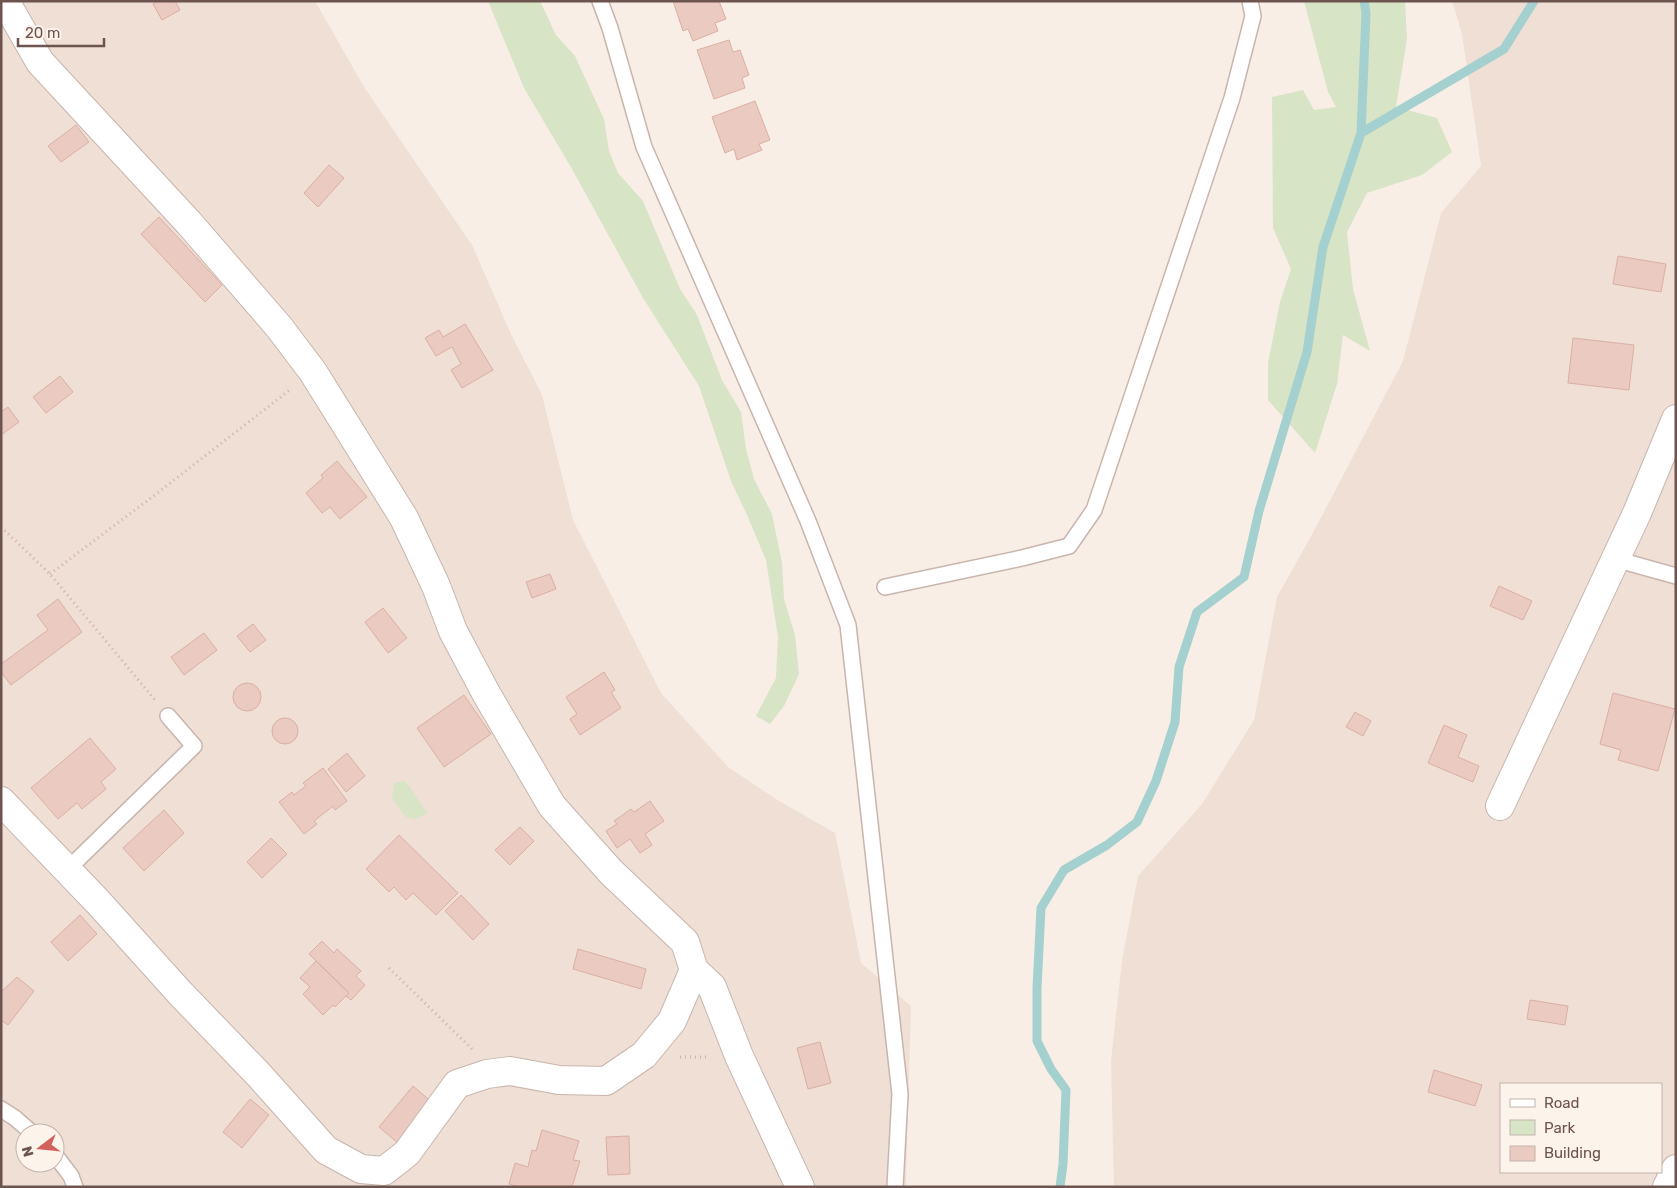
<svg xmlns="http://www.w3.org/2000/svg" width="1677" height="1188" font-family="Rubik,sans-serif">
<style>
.residential{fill:#efdfd5;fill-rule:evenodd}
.green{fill:#d7e4c6}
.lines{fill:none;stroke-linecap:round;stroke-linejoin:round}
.stream{stroke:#a4d0cf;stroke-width:9}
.building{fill:#eacac1;stroke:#dbafa3}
.lane-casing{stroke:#c8b5ad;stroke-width:18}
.street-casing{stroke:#c8b5ad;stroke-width:30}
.path{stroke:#cfaea4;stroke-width:3;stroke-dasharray:1 4;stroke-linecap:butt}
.lane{stroke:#fff;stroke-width:15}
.street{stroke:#fff;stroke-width:28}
</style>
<rect width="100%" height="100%" fill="#f9eee5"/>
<path class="residential" d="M1,1H315L364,87L472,245L511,334L542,395L573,520L661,693L728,767L779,801L835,833L861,963L911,1006L906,1187H1ZM25,1133H55V1163H25Z
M1452,1H1676V1187H1114L1111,1061L1122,961L1138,876L1202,804L1254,720L1277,597L1315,529L1403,361L1441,213L1481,166L1462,34ZM1501,1084H1661V1172H1501Z"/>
<path class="green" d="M488,1H540L556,35L575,56L604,119L609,151L618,173L643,201L680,289L697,315L722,380L741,412L746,449L754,479L772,514L782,563L784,599L795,635L799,674L784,706L770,724L756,716L776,678L778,637L766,560L747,515L731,481L699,386L643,298L572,169L524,88Z
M1304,1H1405L1407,39L1396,107L1437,118L1452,152L1422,175L1367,193L1347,232L1353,289L1370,351L1343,335L1337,384L1315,453L1268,400V363L1280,302L1291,269L1273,228L1272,97L1303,90L1314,110L1336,107L1328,92Z
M404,781L409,786L427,813L416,819L406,817L392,798L394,783Z"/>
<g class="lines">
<path class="stream" d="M1361,133L1504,49L1534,1
M1060,1187L1063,1164L1066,1090L1051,1069L1037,1041V988L1041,908L1064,870L1107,845L1137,822L1156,781L1175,722L1179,667L1197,612L1244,577L1259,511L1307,352L1323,247L1361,133L1366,13L1364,1"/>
</g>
<path class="building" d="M157,1H175L180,10L162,20L153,4Z
M673,1H719L726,19L715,23L718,31L693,41L688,29L683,31Z
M729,40L733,52L740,50L749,75L742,78L745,88L714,99L697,50Z
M755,101L770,140L759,144L762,150L737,160L734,149L725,153L712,117Z
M76,125L89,142L61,162L48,146Z
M329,165L344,178L318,207L304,193Z
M159,217L222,285L205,302L141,234Z
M1618,256L1666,264L1661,292L1613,284Z
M465,324L493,370L462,388L451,370L461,364L452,347L436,356L425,338L439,330L443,337Z
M1573,338L1634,345L1629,390L1568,383Z
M60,376L73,392L46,413L33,397Z
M8,407L19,422L1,435V412Z
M337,461L367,497L340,519L330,507L322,513L306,493L323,478L321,475Z
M550,574L556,589L532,598L526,582Z
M1499,586L1532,601L1523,620L1490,606Z
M58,599L82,632L11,685L1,672V664L48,630L37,615Z
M383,608L407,638L388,653L365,622Z
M253,624L266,640L250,652L237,636Z
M204,633L217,650L184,675L171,657Z
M604,672L615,690L611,692L621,708L580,735L570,719L577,714L566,697Z
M233 697a14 14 0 1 1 28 0a14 14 0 1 1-28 0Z
M1613,693L1675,709L1658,771L1618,760L1621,750L1600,744Z
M464,695L491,734L444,767L417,728Z
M1355,712L1371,721L1363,736L1346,727Z
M272 731a13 13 0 1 1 26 0a13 13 0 1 1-26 0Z
M1444,725L1467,735L1458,757L1479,766L1473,782L1428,763Z
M90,738L116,769L101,782L106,789L82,809L77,803L58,819L31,788Z
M347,753L365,776L346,792L328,769Z
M323,768L347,801L335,810L333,806L314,821L317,824L304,834L279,802L292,792L294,795L306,786L303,783Z
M650,801L664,821L645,834L652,845L640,853L630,839L617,848L606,831L617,824L614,821L631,809L634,812Z
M164,810L184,833L144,871L123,848Z
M520,827L534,841L510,865L495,850Z
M399,835L458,893L436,915L413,893L406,900L394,887L389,892L366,869Z
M271,838L287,854L262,878L247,862Z
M461,895L489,924L473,940L445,911Z
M80,915L97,934L68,961L51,942Z
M322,941L334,953L337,949L361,971L356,976L365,985L351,1000L346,996L349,993L309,954Z
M578,949L646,969L641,989L573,969Z
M316,961L349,993L335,1007L333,1005L323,1015L303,994L310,987L300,978Z
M17,977L34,991L8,1025L1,1020V992Z
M1530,1000L1568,1006L1565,1025L1527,1019Z
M820,1042L831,1083L808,1089L797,1048Z
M1434,1070L1482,1085L1475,1106L1428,1092Z
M413,1086L433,1103L399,1144L379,1127Z
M250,1099L269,1115L242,1148L223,1132Z
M542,1130L579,1141L573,1160L580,1161L572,1187H519L509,1184L515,1163L528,1167L532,1150L536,1151Z
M629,1136L630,1174L608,1175L606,1137Z"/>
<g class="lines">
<g class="lane-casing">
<path id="lane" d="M600,1L610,28L644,147L808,521L848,625L900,1094L895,1187
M1615,559L1676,576
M885,587L1022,558L1069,546L1094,510L1232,98L1253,16L1250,1
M67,870L194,746L168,716
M1,1109L15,1118L32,1133
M55,1155L71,1176L75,1187"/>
</g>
<g class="street-casing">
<path id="street" d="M1,801L98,902L180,993L259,1075L326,1150L361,1169L384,1171L407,1153L457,1084L487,1074L510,1071L559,1080L606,1081L644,1055L672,1021L694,970L685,942L611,872L552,806L487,695L453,631L436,586L404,518L313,372L279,327L189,223L40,62L5,1
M1500,806L1637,513L1676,419
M694,970L712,987L739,1056L800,1187
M1667,1187L1676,1169"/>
</g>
<path class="path" d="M1,527L50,574L155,700
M50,574L160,491L291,389
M389,968L473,1050
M680,1057H709"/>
<use href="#lane" class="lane"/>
<use href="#street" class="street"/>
</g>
<rect width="1677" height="1188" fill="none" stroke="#6e544e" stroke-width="5"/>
<rect x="1500" y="1083" width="162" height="90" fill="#fcf3eb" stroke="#c3b3ac"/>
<rect x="1510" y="1099" width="25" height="8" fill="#ffffff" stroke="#c3b3ac"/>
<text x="1544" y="1108" font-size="15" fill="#6e544e">Road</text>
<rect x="1510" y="1120" width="25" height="15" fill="#d7e4c6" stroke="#c3b3ac"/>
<text x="1544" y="1133" font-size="15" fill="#6e544e">Park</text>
<rect x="1510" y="1146" width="25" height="15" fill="#eacac1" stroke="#c3b3ac"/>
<text x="1544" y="1158" font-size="15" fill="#6e544e">Building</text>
<g transform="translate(40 1148) rotate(254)"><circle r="24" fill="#fcf3eb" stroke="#c3b3ac"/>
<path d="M0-4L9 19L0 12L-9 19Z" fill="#d2625b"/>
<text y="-8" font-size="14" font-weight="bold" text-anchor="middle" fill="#6e544e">N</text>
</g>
<path d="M18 38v8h86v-8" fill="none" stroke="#6e544e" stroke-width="2.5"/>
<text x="25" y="38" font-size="15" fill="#6e544e" stroke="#fcf3eb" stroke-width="4" paint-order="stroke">20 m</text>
</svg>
